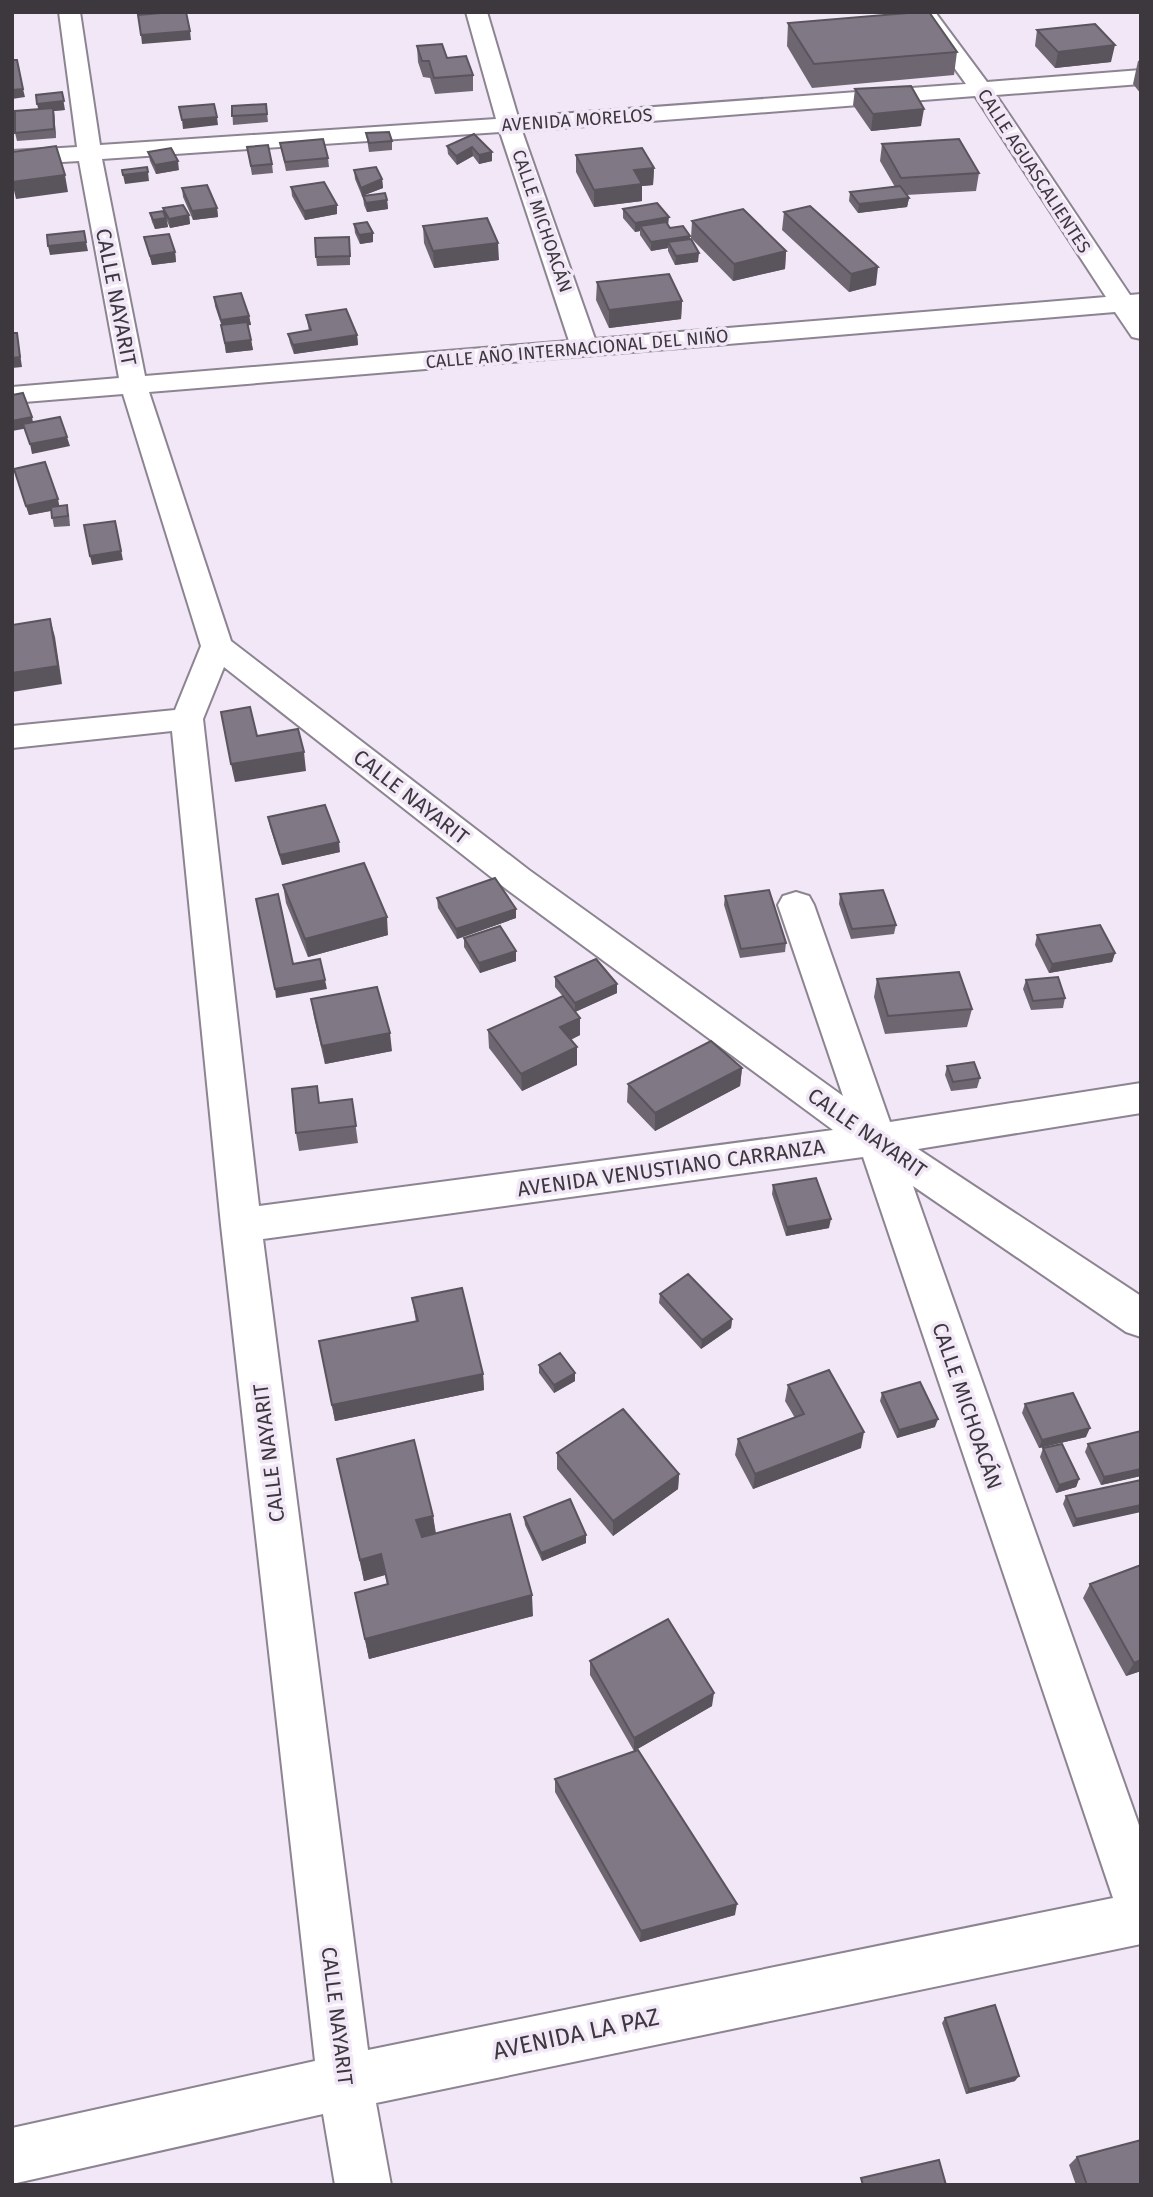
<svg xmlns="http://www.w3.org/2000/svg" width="1153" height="2197" font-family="'Fira Sans',sans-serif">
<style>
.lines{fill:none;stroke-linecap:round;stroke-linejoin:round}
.minor-casing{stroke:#8d8492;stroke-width:4}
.minor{fill:#fff;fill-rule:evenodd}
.wall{fill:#6e6772}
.shaded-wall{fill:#5a545d}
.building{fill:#807885;stroke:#5a545d;stroke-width:2}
.labels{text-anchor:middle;stroke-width:7;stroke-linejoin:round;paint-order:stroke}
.far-street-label{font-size:18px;fill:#3c383e;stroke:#f1e7f6}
.street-label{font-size:21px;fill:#3c383e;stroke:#f1e7f6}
.near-street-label{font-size:24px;fill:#3c383e;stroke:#f1e7f6}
</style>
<rect width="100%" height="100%" fill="#f1e7f6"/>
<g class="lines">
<g class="minor-casing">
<path id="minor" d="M59,12H80L100,145L496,119L466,12H487L518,117L966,84L914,12H935L987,82L1141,70V84L996,95L1130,295L1141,294V339L1132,337L1115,312L149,392L231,641L529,870L843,1096L778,905L783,896L796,892L809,896L814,905L890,1122L1141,1083V1113L918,1149L1141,1296V1337L1126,1332L913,1186L1141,1831V1944L376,2103L391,2185H335L323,2114L12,2184V2128L315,2061L221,1225L172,731L12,748V726L175,710L201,646L123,394L12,403V387L119,378L79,161L12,165V151L77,147ZM975,96L1106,297L595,339L522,131ZM500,132L569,341L145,376L102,159ZM224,667L505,888L833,1130L259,1206L203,719ZM863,1157L1113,1898L368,2050L263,1239Z"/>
</g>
<use href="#minor" class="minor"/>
</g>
<path class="wall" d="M788,23L957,52L954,75L812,88L787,46Z
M1037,30L1111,62L1055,68L1035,46Z
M417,46L447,58L473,75V91L435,94L430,78L423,77L418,62Z
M1141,60V94L1133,84L1138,61Z
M855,89L921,126L871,131L853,105Z
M266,104L268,122L233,125L232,106Z
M65,110L54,111L56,138L17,141L15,133V111Z
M366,133L392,141V150L369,152Z
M474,134L492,152V161L479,164L473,156L457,165L448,154L447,146Z
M280,143L328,158L329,167L286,171Z
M882,144L979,173L976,191L906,195L909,198L907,207L858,213L849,201L850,192L895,187L880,161Z
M247,147L272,164L273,173L252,175Z
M148,152L179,170L156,174L150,161Z
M576,155L654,168L653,185L642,186V201L594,207L576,172Z
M354,170L382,179L383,188L362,196L355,179Z
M291,187L337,214L305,220L292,196Z
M182,188L217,208L218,217L193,220L183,197Z
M363,196L387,200L388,209L367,212L364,205Z
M163,208L189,215L190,224L170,228L167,221L168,227L155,229L152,222L150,213H164Z
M623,209L668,225L670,228L690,236V240L698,262L675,265L668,251V248L651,251L640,235V231L635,232L623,218Z
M784,212L876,285L849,292L782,230Z
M692,221L786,251L785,269L733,281L691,238Z
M354,224L373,242L360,244L355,233Z
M423,226L499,260L434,268L424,243Z
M144,237L175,252L176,262L152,265Z
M350,246V265L317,266L316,257Z
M597,282L682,301L681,319L609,328L596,300Z
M214,297L249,316L251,325H248L253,350L226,353L221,324L215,306Z
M306,315L357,335L358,345L294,354L290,343L288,334L309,331Z
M14,469L69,514L70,526L54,527L51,511L29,515Z
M268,817L340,852L282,865L270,827Z
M283,885L388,935L308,957L286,903Z
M840,894L896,925L894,934L851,939L839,904Z
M725,896L786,943L785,952L740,958L724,905Z
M437,898L516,918L457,939L438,908Z
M1037,935L1115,953L1112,962L1049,973L1035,945Z
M464,938L516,951V961L480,973L464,947Z
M555,977L617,993L575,1012L580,1035L571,1040L577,1065L522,1091L489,1048L488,1030L575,1011L555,987Z
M877,979L972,1009L967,1027L885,1034L874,997Z
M1026,980L1065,998L1063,1008L1031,1010L1023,989Z
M311,999L392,1051L325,1064L314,1017Z
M947,1066L980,1078L977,1088L951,1091L945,1075Z
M742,1068L740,1086L655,1131L627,1102L628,1084Z
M352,1099L358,1143L299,1151L296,1133Z
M773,1185L829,1228L786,1236L772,1194Z
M660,1294L732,1319L731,1328L701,1349L659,1303Z
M412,1298L483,1374L484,1390L335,1421L319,1341L416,1322Z
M539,1365L575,1381L554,1393L539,1373Z
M788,1385L861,1448L753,1489L735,1455L738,1439L795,1418L785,1401Z
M882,1393L935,1427L897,1438L880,1401Z
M1025,1404L1086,1437L1039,1448L1022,1413Z
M1141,1431V1476L1101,1485L1085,1452L1088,1444Z
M1043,1448L1079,1479L1076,1487L1056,1493L1040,1457Z
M557,1453L679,1474L678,1489L613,1536L557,1469Z
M337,1459L433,1516L436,1533L533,1616L369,1659L355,1593L387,1585L385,1575L364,1581Z
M1141,1480L1073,1527L1063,1504L1066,1496Z
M524,1517L586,1535V1543L542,1561L525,1525Z
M1090,1584L1141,1671L1126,1676L1083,1598Z
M590,1661L712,1706L634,1751L590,1675Z
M555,1779L735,1915L640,1942L555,1792Z
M945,2018L1015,2081L966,2094L942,2023Z
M1077,2157L1141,2185H1076L1069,2165Z"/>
<path class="shaded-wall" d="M190,31L191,40L142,44L141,35Z
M1115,45L1111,62L1055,68L1058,52Z
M23,89L25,97L12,99V90Z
M62,92L65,110L54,111L56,138L54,129L39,112L37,104Z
M924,109L921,126L871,131L873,114Z
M217,117L218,125L183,129L182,120Z
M472,147L473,156L457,165L456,156Z
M492,152V161L479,164V155Z
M178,161L179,170L156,174L155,165Z
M654,168L653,185L642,186V201L594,207V190L634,170Z
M148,172L149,181L125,184L123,175Z
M65,175L68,192L16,199L12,182Z
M382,179L383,188L362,196L361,188Z
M909,198L907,207L858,213L859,204Z
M387,200L388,209L367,212L366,203Z
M337,205V214L305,220L304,211Z
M217,208L218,217L193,220L192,211Z
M189,215L190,224L170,228L169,219Z
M669,217L668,226H640V231L635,232V223Z
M166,218L168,227L155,229L153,220Z
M373,233V242L360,244L359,235Z
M690,236L689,245L668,242V248L651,251V242Z
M86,242L88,251L50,255L48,246Z
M498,243L499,260L434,268L433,251Z
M786,251L785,269L733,281L734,264Z
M175,252L176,262L152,265L150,256Z
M699,253L698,262L675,265L676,256Z
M878,267L876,285L849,292L851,274Z
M682,301L681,319L609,328V310Z
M249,316L251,325L222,329L221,320Z
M17,333L22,367L12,368V358Z
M357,335L358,345L294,354L293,345Z
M251,340L253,350L226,353L225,343Z
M32,417L34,427L12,431V421Z
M67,437L70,446L32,454L30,444Z
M58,499L60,509L29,515L26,506Z
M117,530L123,560L92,565L90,556Z
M50,619L55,637L62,684L12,692V673Z
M304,752L306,771L235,782L231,764Z
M339,842L340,852L282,865L280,855Z
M516,909V918L457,939L456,929Z
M387,917L388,935L308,957L305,939Z
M516,951V961L480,973L479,963Z
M1115,953L1112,962L1049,973L1052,964Z
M325,980L327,989L276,998L275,989Z
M617,984V993L575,1012V1003Z
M580,1018V1035L560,1044V1027Z
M390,1033L392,1051L325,1064L322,1046Z
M577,1047V1065L522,1091L521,1074Z
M742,1068L740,1086L655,1131V1113Z
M831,1219L829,1228L786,1236L787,1227Z
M732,1319L731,1328L701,1349L702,1340Z
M575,1373V1381L554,1393V1385Z
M483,1374L484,1390L335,1421L332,1405Z
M938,1419L935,1427L897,1438L899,1430Z
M1090,1428L1086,1437L1039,1448L1042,1440Z
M864,1432L861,1448L753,1489L755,1474Z
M1141,1469V1476L1101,1485L1104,1477Z
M679,1474L678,1489L613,1536V1521Z
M1079,1479L1076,1487L1056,1493L1059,1485Z
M1141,1505V1512L1073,1527L1076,1519Z
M433,1516L436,1537L419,1541L416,1520Z
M586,1535V1543L542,1561L541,1553Z
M381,1554L385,1575L364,1581L360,1560Z
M532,1595L533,1616L369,1659L365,1639Z
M1141,1660V1671L1126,1676L1134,1663Z
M714,1693L712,1706L634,1751V1738Z
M737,1904L735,1915L640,1942L641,1931Z
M1019,2076L1015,2081L966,2094L969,2089Z"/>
<path class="building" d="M172,12H186L190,31L141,35L138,15Z
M920,12H929L957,52L814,64L788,23Z
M1095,24L1115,45L1058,52L1037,30Z
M442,44L447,58L466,56L473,75L434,78L429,61H422L417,46Z
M12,60H17L23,89L12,90Z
M911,86L924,109L873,114L855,89Z
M62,92L64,101L37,104L36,95Z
M214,104L217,117L182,120L179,107Z
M266,104L267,114L232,116V106Z
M53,108L54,129L15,133V111Z
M389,132L392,141L369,143L366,133Z
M474,134L492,152L479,155L472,147L456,156L447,146Z
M323,139L328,158L285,162L280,143Z
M959,139L979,173L901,178L882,144Z
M268,145L272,164L251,166L247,147Z
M56,146L65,175L12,182V152Z
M171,148L178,161L155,165L148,152Z
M642,148L654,168L634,170L642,184L594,190L576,155Z
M147,167L148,172L123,175L122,170Z
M376,167L382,179L361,188L354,170Z
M324,182L337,205L304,211L291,187Z
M207,185L217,208L192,211L182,188Z
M900,186L909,198L859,204L850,192Z
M385,193L387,200L366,203L363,196Z
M657,203L669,217L635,223L623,209Z
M183,205L189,215L169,219L163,208Z
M810,206L878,267L851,274L784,212Z
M743,209L786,251L734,264L692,221Z
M163,211L166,218L153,220L150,213Z
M487,218L498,243L433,251L423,226Z
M367,222L373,233L359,235L354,224Z
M666,222L670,228L683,226L690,236L651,242L640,226Z
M84,231L86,242L48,246L47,235Z
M169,234L175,252L150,256L144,237Z
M349,237L350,256L316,257L315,238Z
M691,239L699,253L676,256L668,242Z
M669,274L682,301L609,310L597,282Z
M241,293L249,316L221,320L214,297Z
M346,309L357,335L293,345L288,334L311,330L306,315Z
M247,322L251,340L225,343L221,325Z
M12,333H17L20,357L12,358Z
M23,393L32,417L12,421V395Z
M60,417L67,437L30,444L23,424Z
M45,462L58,499L26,506L14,469Z
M67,505L68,516L52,518L51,507Z
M115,521L121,551L90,556L84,525Z
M50,619L58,666L12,673V625Z
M250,707L257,736L298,729L304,752L231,764L221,712Z
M325,805L339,842L280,855L268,817Z
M364,863L387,917L305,939L283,885Z
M495,878L516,909L456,929L437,898Z
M769,890L786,943L741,949L725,896Z
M883,890L896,925L852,929L840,894Z
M278,894L293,964L320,959L325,980L275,989L256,899Z
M1100,925L1115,953L1052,964L1037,935Z
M500,926L516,951L479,963L464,938Z
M596,959L617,984L575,1003L555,977Z
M959,972L972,1009L888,1016L877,979Z
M1058,977L1065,998L1033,1001L1026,980Z
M377,987L390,1033L322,1046L311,999Z
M563,996L580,1018L560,1027L577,1047L521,1074L488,1030Z
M711,1041L742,1068L655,1113L628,1084Z
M974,1062L980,1078L953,1082L947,1066Z
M317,1086L319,1103L352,1099L356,1126L296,1133L292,1089Z
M816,1178L831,1219L787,1227L773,1185Z
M688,1274L732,1319L702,1340L660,1294Z
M462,1288L483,1374L332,1405L319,1341L418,1321L412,1298Z
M560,1353L575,1373L554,1385L539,1365Z
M829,1370L864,1432L755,1474L738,1439L804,1414L788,1385Z
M920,1382L938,1419L899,1430L882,1393Z
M1073,1393L1090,1428L1042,1440L1025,1404Z
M623,1409L679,1474L613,1521L557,1453Z
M1141,1431V1469L1104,1477L1088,1444Z
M414,1440L433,1516L416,1520L422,1537L510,1514L532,1595L365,1639L355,1593L388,1584L381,1554L360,1560L337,1459Z
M1062,1444L1079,1479L1059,1485L1043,1448Z
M1141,1480V1505L1076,1519L1066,1496Z
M570,1499L586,1535L541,1553L524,1517Z
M1141,1565V1660L1134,1663L1090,1584Z
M668,1619L714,1693L634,1738L590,1661Z
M638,1750L737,1904L641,1931L555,1779Z
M995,2005L1019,2076L969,2089L945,2018Z
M1141,2140V2185H1087L1077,2157Z
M939,2160L946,2185H863L861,2178Z"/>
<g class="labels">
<g class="far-street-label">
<text transform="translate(577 120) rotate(-4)" y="6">AVENIDA MORELOS</text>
<text transform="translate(1034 171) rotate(57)" y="6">CALLE AGUASCALIENTES</text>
<text transform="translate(542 221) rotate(71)" y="6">CALLE MICHOACÁN</text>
<text transform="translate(577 349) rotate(-5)" y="6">CALLE AÑO INTERNACIONAL DEL NIÑO</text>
</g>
<g class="street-label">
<text transform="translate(116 297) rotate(79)" y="7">CALLE NAYARIT</text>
<text transform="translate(411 797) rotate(38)" y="7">CALLE NAYARIT</text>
<text transform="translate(867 1133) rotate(35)" y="7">CALLE NAYARIT</text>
<text transform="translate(671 1168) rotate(-8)" y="7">AVENIDA VENUSTIANO CARRANZA</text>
<text transform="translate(967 1406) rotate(71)" y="7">CALLE MICHOACÁN</text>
<text transform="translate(269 1453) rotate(-97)" y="7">CALLE NAYARIT</text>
<text transform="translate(337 2016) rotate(83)" y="7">CALLE NAYARIT</text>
</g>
<g class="near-street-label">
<text transform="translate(576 2034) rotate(-12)" y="8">AVENIDA LA PAZ</text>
</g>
</g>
<rect width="1153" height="2197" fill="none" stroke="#3c383e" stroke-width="28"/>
</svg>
